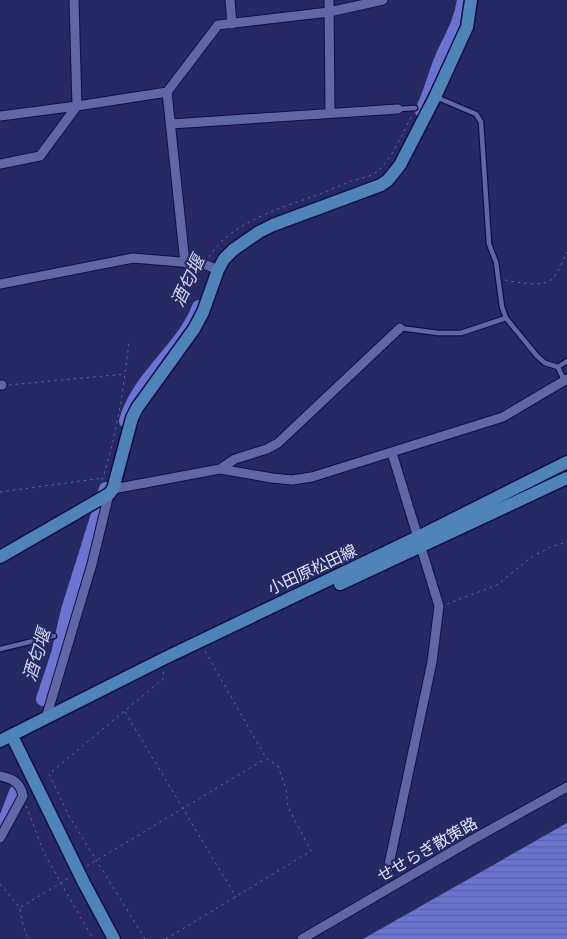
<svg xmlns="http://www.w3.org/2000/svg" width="567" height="939" font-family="Spectral,'Noto Sans JP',serif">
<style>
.water{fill:url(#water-rules)}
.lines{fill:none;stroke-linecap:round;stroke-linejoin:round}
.river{stroke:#6c74d1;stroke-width:14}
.lane-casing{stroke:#120e45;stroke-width:7}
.street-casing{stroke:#120e45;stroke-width:11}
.secondary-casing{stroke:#120e45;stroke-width:15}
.path{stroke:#646894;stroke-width:1;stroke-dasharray:2.5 4;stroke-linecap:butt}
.lane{stroke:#6067a5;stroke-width:4.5}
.street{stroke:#6067a5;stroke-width:9}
.secondary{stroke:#4e84b9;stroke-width:12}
.labels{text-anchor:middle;stroke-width:4.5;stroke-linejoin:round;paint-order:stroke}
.street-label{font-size:16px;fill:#e0e4f9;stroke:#272a62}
.water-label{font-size:18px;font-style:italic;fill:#d0d4ed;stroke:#272a62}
</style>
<defs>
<pattern id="water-rules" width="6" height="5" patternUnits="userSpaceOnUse" patternTransform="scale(1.25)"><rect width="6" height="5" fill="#6c74d1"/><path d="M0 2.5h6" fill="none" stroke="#5c619b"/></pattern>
</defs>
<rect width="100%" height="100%" fill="#272a62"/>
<path class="water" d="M567,823V939H363Z"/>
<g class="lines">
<path class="river" d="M422,111C431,93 435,73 443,55C452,36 461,22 464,0
M126,421C138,377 184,348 199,307
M43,699L58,654L68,610L106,489
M0,826L7,816L16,792"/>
<g class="lane-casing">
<path id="lane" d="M436,97L476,114L481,122L489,244L496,262L502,307L506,318L537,356L545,363L558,367L564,380
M398,109L415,108
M400,328L438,333H461L506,318
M558,367L567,361
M0,649L54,636"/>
</g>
<g class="street-casing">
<path id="street" d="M230,0L232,24
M329,0L330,113
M167,92L185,263
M0,116L77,106L74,0
M171,124L398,109
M0,164L40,156L77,106L167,92L218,25L329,12L383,0
M0,284L133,258L204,264L218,270
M0,385H2
M220,469L235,459L267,449L278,443L400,328
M113,489L220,469L272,478L292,480L312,477L503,417L567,379
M46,718L92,564L109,494
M0,776C13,779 20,782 23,796L0,838
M388,869L432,662L439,606L392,453
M302,939L470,841L567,787"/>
</g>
<g class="secondary-casing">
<path id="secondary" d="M0,557L109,494L113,489L132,418L137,408L194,329L203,312L218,270L224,259L233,250L259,232L273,225L381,185L388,180L400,165L435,97L467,27L471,0
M340,584L567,478
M12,736L84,883L114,939
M0,741L165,658L418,537L567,462"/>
</g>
<path class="path" d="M418,103L454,23L459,0
M209,257C230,222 282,208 317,195C328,191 339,186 349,182C359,178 369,178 378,171C391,160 404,131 412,115
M505,280C518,282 546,289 554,277C560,269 563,260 567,252
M9,385L125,374
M100,486C116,440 124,389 129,340
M0,492L103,478
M447,604L497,585L533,556L553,546L567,542
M125,712L236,897
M26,806L44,853L93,939
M87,866L265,759
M0,884L20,908L22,922L28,939
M21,907L69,878
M145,939L69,816L49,774L164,678L163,671
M166,939L311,851L288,807L286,789L278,766L266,758L205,651"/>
<use href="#lane" class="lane"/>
<use href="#street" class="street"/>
<use href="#secondary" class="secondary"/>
</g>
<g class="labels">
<g class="street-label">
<text transform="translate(312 569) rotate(-25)" y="6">小田原松田線</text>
<text transform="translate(427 849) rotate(-30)" y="6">せせらぎ散策路</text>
</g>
<g class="water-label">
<text transform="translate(188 281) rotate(-65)" y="6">酒匂堰</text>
<text transform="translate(37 655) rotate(-73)" y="6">酒匂堰</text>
</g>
</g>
</svg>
